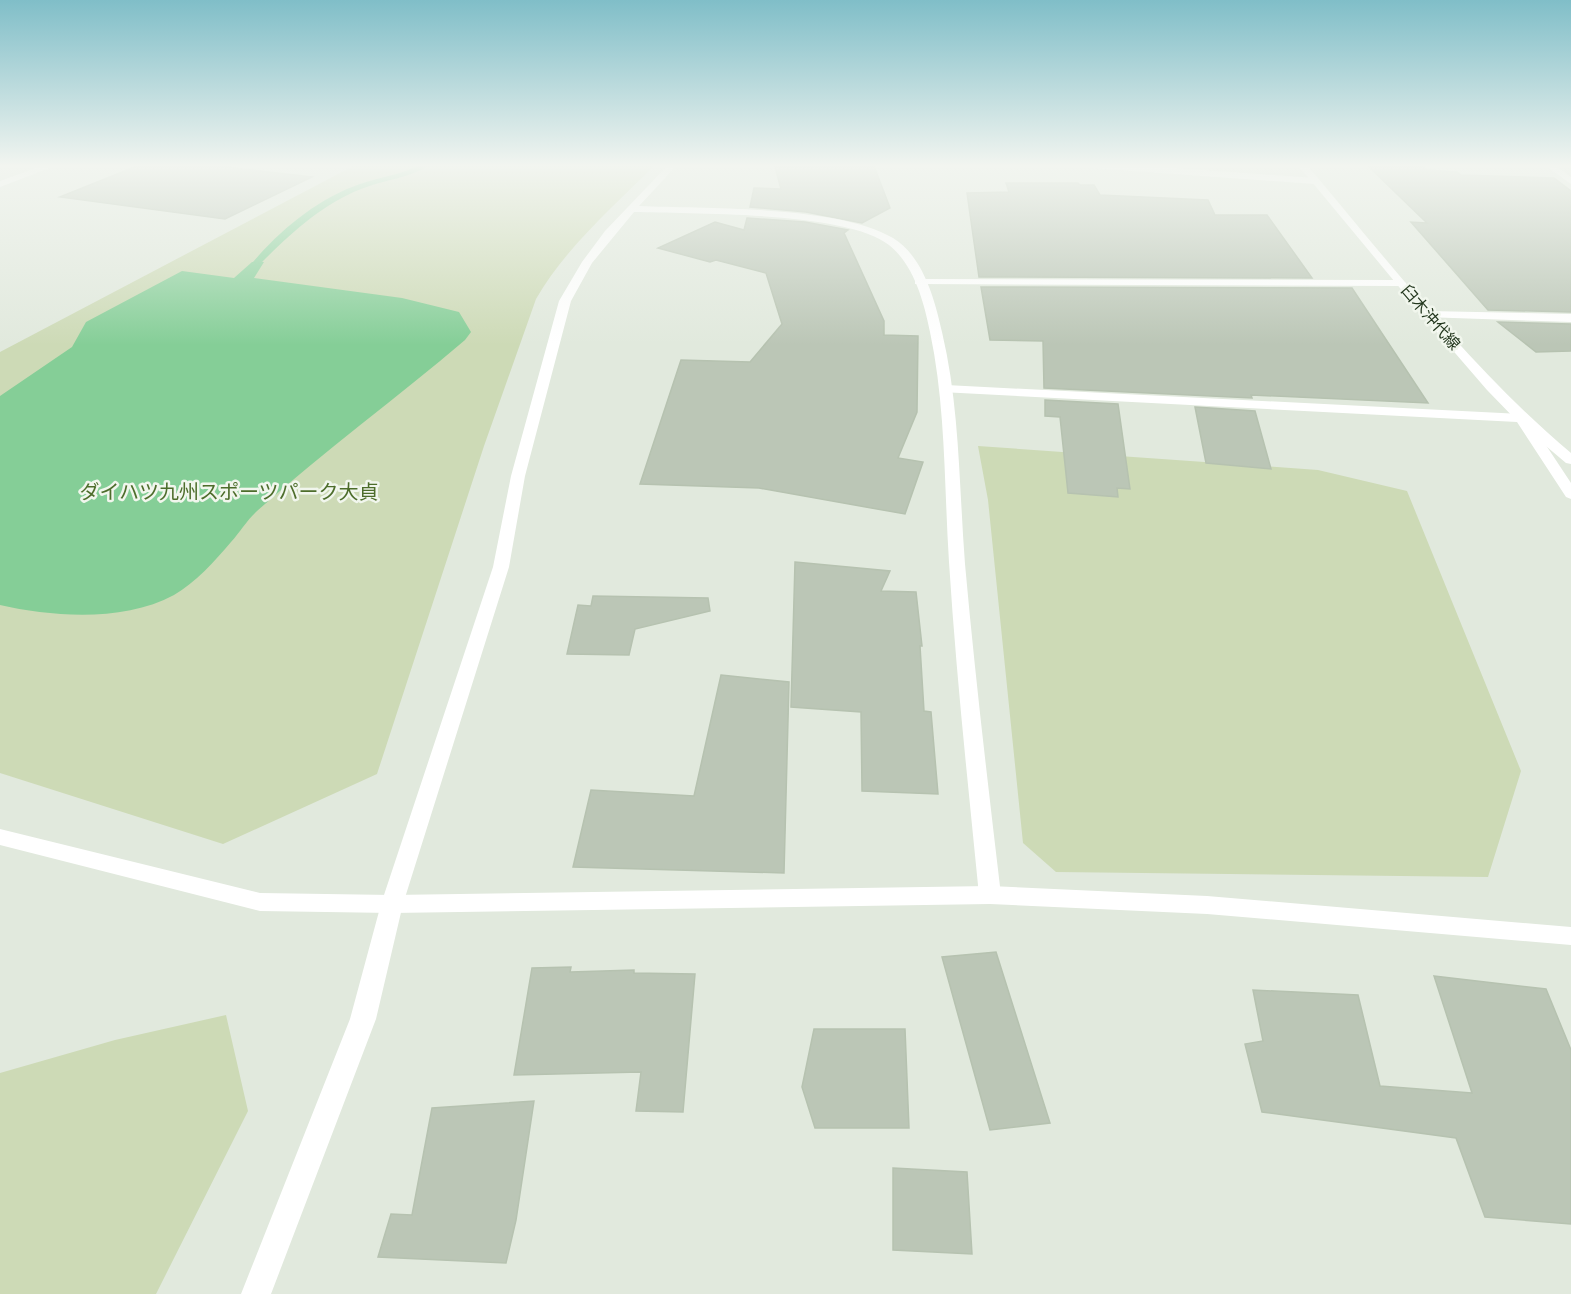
<svg xmlns="http://www.w3.org/2000/svg" width="1571" height="1294" font-family="'Asap Condensed','Noto Sans JP',sans-serif">
<style>
.green{fill:#cddab6}
.water{fill:#85ce97}
.lines{fill:none;stroke-linecap:round;stroke-linejoin:round}
.stream{fill:#85ce97;fill-rule:evenodd}
.building{fill:#bbc6b6;stroke:#b6c2b0;stroke-width:1.5}
.minor{fill:#fff;fill-rule:evenodd}
.tertiary{fill:#fff;fill-rule:evenodd}
.secondary{fill:#fff;fill-rule:evenodd}
.labels{text-anchor:middle;stroke-width:5;stroke-linejoin:round;paint-order:stroke}
.far-street-label{font-size:16px;fill:#24381f;stroke:#f1f6ed}
.park-label{font-size:20px;fill:#4d6d2b;stroke:#f1f6ed}
</style>
<rect width="100%" height="100%" fill="#e1e9dd"/>
<path class="green" d="M357,164H656C614,206 566,247 536,299L484,446L377,774L223,844L0,773V352Z
M978,446L1318,470L1407,491L1521,771L1488,877L1056,872L1023,843L988,500Z
M226,1015L248,1111L156,1294H0V1073L115,1040Z"/>
<path class="water" d="M252,262H264L254,278L402,298L459,312L471,332L465,340C397,398 324,451 257,511C247,520 240,532 231,542C215,561 195,583 174,595C124,622 53,617 0,605V396L72,347L86,322L182,271L234,278Z"/>
<g class="lines">
<path class="stream" d="M422,164H431C411,178 383,180 361,189C321,205 290,234 260,264L253,262C281,229 319,198 360,184C381,177 403,174 422,164Z"/>
</g>
<path class="building" d="M142,164H202L312,177L225,219L60,197Z
M1366,164H1420L1427,170L1457,172L1461,175L1554,178L1571,191V312L1488,310L1411,222L1427,223Z
M874,166L890,208L862,223L806,212L750,207L754,188L781,189L775,167Z
M1006,183H1078L1080,185H1094L1100,195L1208,200L1215,215H1267L1312,278L979,277L967,193L1009,192Z
M747,218L805,222L848,230L844,233L884,321V335L918,336L917,412L898,458L923,462L905,514L759,488L640,484L681,360L750,362L782,324L766,273L716,260L710,262L658,248L715,222L744,230Z
M981,287L1352,288L1428,403L1251,395L1252,398L1044,388L1043,341L990,340Z
M1498,322L1571,324V351L1536,352Z
M1045,400L1118,404L1130,489L1117,488L1118,497L1068,493L1060,417L1045,416Z
M1195,407L1255,411L1271,469L1206,463Z
M795,562L890,571L881,591L916,592L922,646H920L924,711L931,712L938,794L862,791L861,712L791,707Z
M593,596L708,598L710,611L635,629L629,655L567,654L578,605L591,606Z
M721,675L789,682L784,873L573,867L591,790L694,796Z
M996,952L1050,1123L990,1130L942,957Z
M571,967L570,972L634,970V973L695,974L683,1112L636,1111L641,1072L514,1075L532,968Z
M1434,976L1546,989L1571,1050V1224L1485,1217L1456,1138L1262,1112L1245,1044L1263,1041L1253,990L1358,995L1380,1086L1472,1093Z
M814,1029H905L909,1128H815L802,1087Z
M534,1101L516,1220L506,1263L378,1257L391,1214L412,1215L432,1108Z
M893,1168L967,1172L972,1254L893,1250Z"/>
<g class="lines">
<path class="minor" d="M47,164H60L0,187V181Z
M1543,164H1553L1571,177V184Z
M919,279L1400,280L1406,283L1400,286L915,284V280Z
M1428,311L1571,314V322L1424,317V313Z
M946,385L1521,414L1526,415L1571,483V499L1566,497L1517,422L941,392L939,389Z
M0,829L260,893L392,895L990,886L1207,896L1571,927V945L1207,914L990,904L392,913L260,911L0,845Z"/>
<path class="tertiary" d="M669,164H678L639,206C706,209 837,205 893,238C923,256 935,300 942,332C960,408 959,487 965,564C975,675 988,785 1001,895L998,901L990,904L982,901L979,895C968,784 956,673 949,562C944,485 946,408 930,332C924,302 914,265 889,245C847,211 691,214 634,212L592,263L571,301L525,476L509,567L403,904L376,1019L271,1294H241L350,1019L381,904L493,567L511,476L559,301L582,262L605,231Z
M1073,164H1119L1315,178L1320,181L1315,184L1077,167Z"/>
<path class="secondary" d="M1297,164H1306C1390,263 1471,369 1571,453V464L1566,463L1521,425L1487,390L1424,317Z"/>
</g>
<linearGradient id="sky" x2="0" y2="1"><stop stop-color="#80bec8"/><stop offset="0.48" stop-color="#f2f5f0"/><stop offset="1" stop-color="#f2f5f0" stop-opacity="0"/></linearGradient>
<rect width="1571" height="345" fill="url(#sky)"/>
<g class="labels">
<g class="far-street-label">
<text transform="translate(1431 317) rotate(49)" y="6">臼木沖代線</text>
</g>
<g class="park-label">
<text x="229" y="499">ダイハツ九州スポーツパーク大貞</text>
</g>
</g>
</svg>
